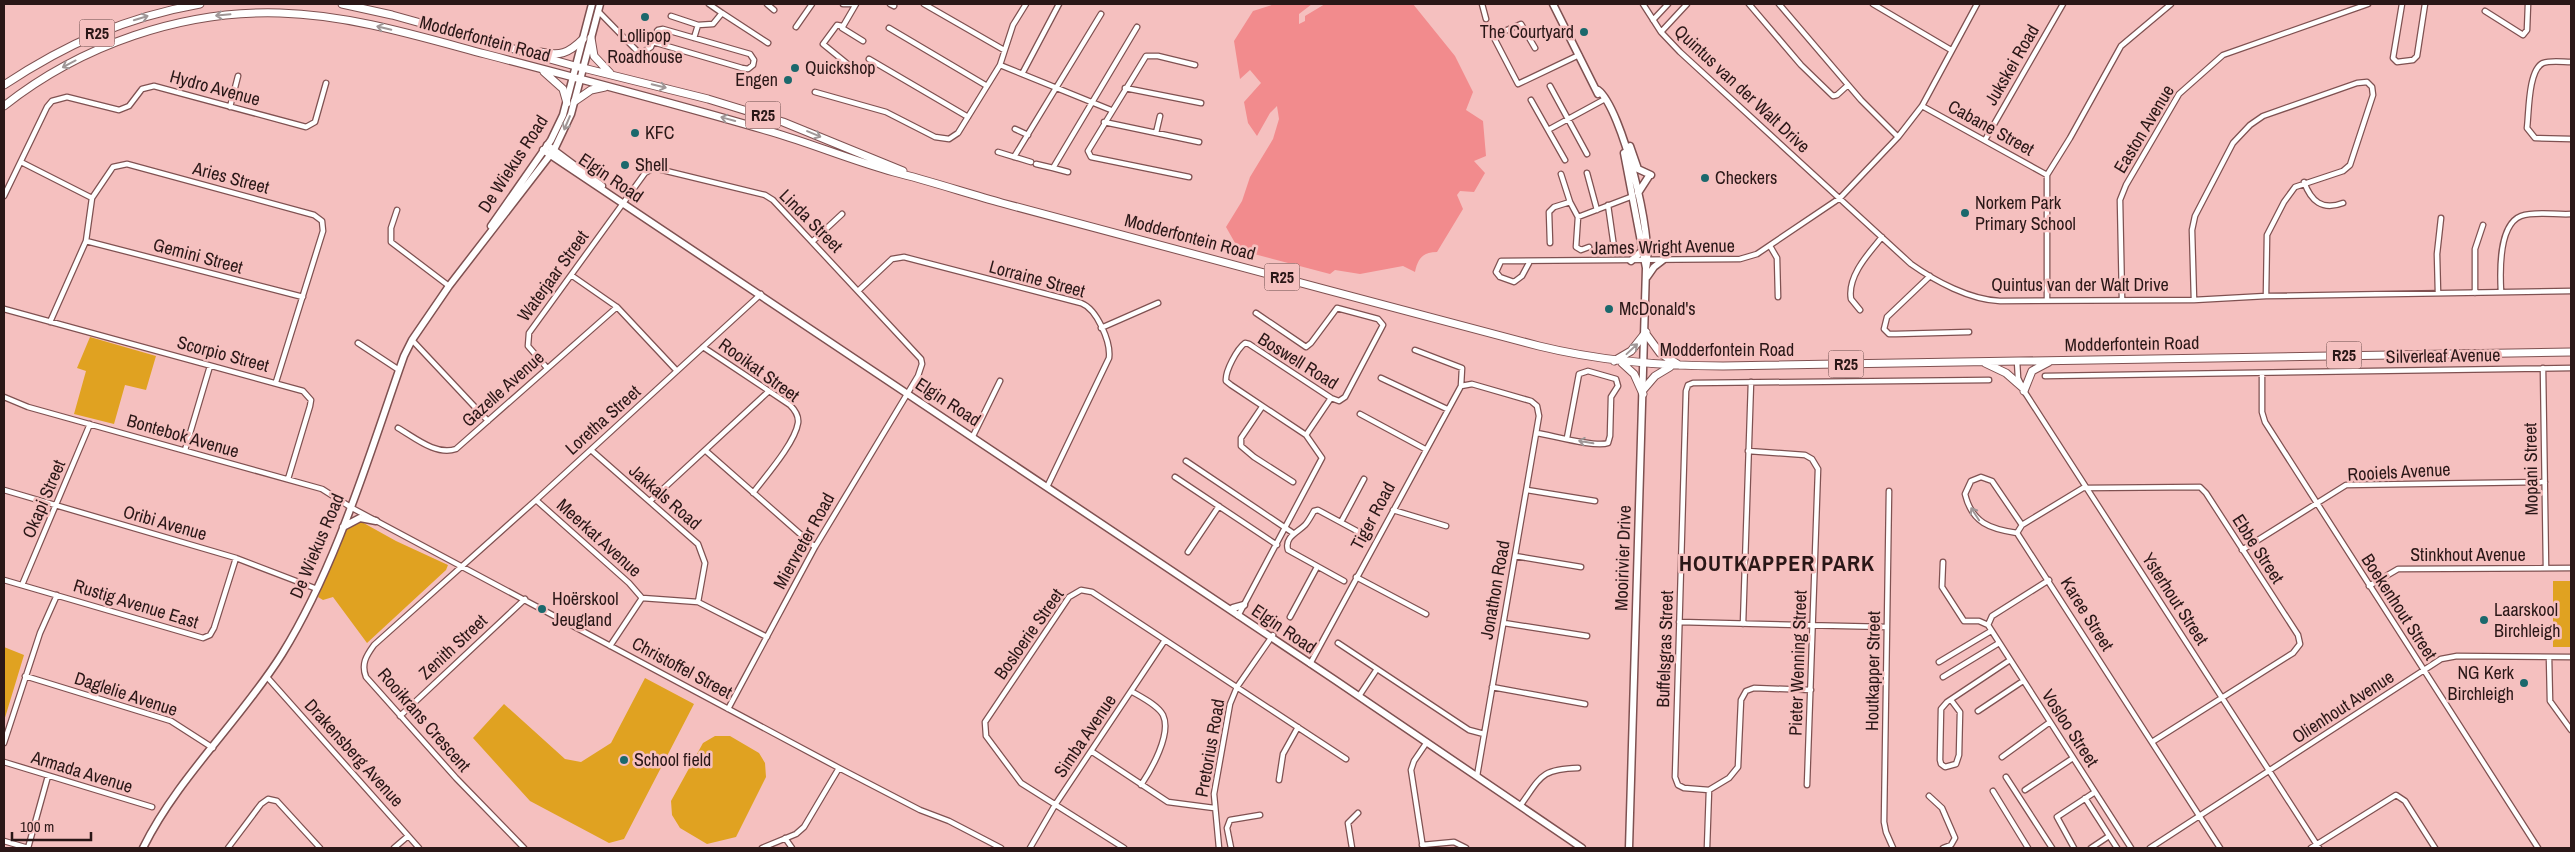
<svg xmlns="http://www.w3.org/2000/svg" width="2575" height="852" font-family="'Archivo Narrow',sans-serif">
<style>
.green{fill:#e0a221}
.water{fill:#f28b8d}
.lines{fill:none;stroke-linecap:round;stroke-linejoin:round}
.street-casing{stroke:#7f5151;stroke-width:7}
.secondary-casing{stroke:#7f5151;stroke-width:9}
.primary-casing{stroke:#7f5151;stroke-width:9}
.street{stroke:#fff;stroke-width:4.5}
.secondary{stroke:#fff;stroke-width:6}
.primary{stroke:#fff;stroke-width:7}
.oneway{stroke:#9f9797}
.poi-dot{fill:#1b686c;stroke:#f5c0bf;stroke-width:2}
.labels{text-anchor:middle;stroke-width:5;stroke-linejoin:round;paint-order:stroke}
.shield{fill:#f5c0bf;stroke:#674a49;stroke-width:1}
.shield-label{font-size:16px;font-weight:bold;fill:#2a1717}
.poi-label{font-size:18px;fill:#2a1717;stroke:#f5c0bf;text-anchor:start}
.street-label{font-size:18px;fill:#2a1717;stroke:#f5c0bf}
.district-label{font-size:22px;font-weight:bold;letter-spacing:1px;fill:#2a1717;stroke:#f5c0bf}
</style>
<rect width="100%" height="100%" fill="#f5c0bf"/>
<path class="green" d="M90,337L156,356L146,390L125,385L114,424L74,414L86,371L77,368Z
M360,521L396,541L448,565L446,570L367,643L333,597L323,600L318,597L345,529Z
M2553,581H2571V647H2553Z
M4,647L24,655L4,721Z
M645,678L694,704L624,839L609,843L530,801L473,738L504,704L565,759L581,762L611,743Z
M715,736H730L759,753L765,763L766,777L736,837L707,844L680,828L672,815L671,801L703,743Z"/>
<path class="water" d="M1275,4H1312L1299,14V24L1305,21V16L1325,4H1413L1455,56L1473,92L1466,110L1483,121L1486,156L1474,161L1485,173L1474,192L1460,191L1457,195L1463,209L1437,252C1423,252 1418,258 1415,272L1403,266L1360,274L1335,270L1330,274L1239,250L1226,227L1242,201L1250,177L1273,139L1279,119L1277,106L1270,113L1257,136L1248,123L1244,102L1261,83L1250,70L1240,79L1234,41L1253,11Z"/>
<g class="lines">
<g class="street-casing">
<path id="street" d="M709,4L722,13
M767,4L774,10
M843,4H854
M856,4L842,28L863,41
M890,4L894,6
M924,4L1004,50
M1482,4L1486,19
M1643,4L1661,32L1680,52L1911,264C1935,281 1970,300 2000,301L2194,300L2266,296L2571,291
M1749,4L1801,65L1833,96L1837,95L1848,85
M1779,4L1861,100L1898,137
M1873,4L1951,50
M2402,4L2393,58L2397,62L2413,60L2417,56L2425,4
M598,11L640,54L651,47L657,31L658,30L663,29L750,54L754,60L753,65L748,69L742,68L653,42
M2485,11L2523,35L2527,30L2528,4
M671,16L698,25L694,38
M1653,20L1668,4
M698,25L713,24L722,13L768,43
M842,26L837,25L823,44L850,66
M796,27L812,4
M889,28L987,86
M1661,32L1687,4
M1535,48L1521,24L1493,36L1518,84L1579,55
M869,59L968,117
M2571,62C2563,62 2551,60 2543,63C2528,70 2529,113 2527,128L2535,138L2571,139
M1000,65L1111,110
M1022,74L1059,4
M1550,86L1587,154
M1125,88L1201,103
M815,92L886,112L935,137L949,139L958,133L1000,65L1013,25L1026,4
M1531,100L1565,160
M1922,106L2047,175
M230,107L238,76
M1104,122L1199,142
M1015,129L1028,135
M1548,130L1605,99
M1156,133L1160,116
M1985,140L2063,4
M998,152L1031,162
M1014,157L1101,14
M21,162L92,198
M1036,164L1053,168
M1068,172L1053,168L1137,27
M1587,173L1597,210
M1561,174L1570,202L1578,217L1633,196
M1189,177L1091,157L1088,151L1146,56H1158L1195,65
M2304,182C2311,201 2322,211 2343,203
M4,196L47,107L52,101L67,97L119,110L129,106L142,89L154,86L306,127L315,122L326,83
M1608,205L1614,247
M397,210L391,228V242L449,286
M1578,217L1576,247L1581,250L1589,247
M86,241L303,297
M813,241L842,214
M1550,243L1549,212L1554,207L1570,202
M1770,246L1777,258L1778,297
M1529,263L1522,276L1514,282L1500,277L1496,272L1501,261L1740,259L1757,254L1840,198L1898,137L1922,106L1977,4
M571,275L617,307L677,371
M1930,276L1887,317L1884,329L1889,334H1896L1969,332
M858,291L892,259L904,257L1081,303C1097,309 1111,342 1109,358L1047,487
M2501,292C2500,273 2498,225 2521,216C2535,211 2556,215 2571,214
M2438,293L2437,254L2441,218
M2475,293V249L2483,225
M2122,299L2120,200L2126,185L2179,94L2223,55L2368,4
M2047,300V175L2070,138L2121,46L2171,4
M2194,300L2192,230L2195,216L2233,143L2250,125L2263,116L2357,83L2367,82L2372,87L2373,95L2350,165L2343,171L2295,187L2284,202L2267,235L2266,296
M4,309L303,391L311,400L310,406L288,479
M1860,310L1851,299C1847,276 1869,253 1882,237
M50,322L86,241L92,198L113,167L127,164L314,215L322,221L323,231L276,382
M1101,328L1158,303
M412,340L488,421
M358,343L399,370
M703,347L790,405C795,410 799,416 798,423C795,443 765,477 753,493
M1415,350L1462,368L1461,386
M2017,361L2018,378L2024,391L2319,848
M547,368L528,346L529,333L645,173L654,168L765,195L773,200L921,359L922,364L918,376L815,547L728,709
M2543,368L2546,568
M2262,373V412L2265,422L2538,848
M2045,376L2571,368
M1381,378L1447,409
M1461,386L1472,384L1531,401L1537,406L1539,416L1477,776
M4,397L28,407L322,489L352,508L839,768L920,810L949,821L1001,848
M1262,407L1241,438V446L1254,457L1293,482
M1360,414L1425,449
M398,428C414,437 436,456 456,449L617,307
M1537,433C1551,435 1596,448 1608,443L1610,436L1611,397L1618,386L1616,379L1588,371L1579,374L1567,438
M1306,435L1331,398
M973,436L1000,381
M185,450L210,366
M591,450L698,544L705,563L698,602
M706,451L815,547
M1748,451L1805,455L1812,459L1818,469L1807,785
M1186,461L1293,533
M1175,477L1277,545
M4,490L236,558L317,589
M1527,490L1595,501
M1889,491L1884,822L1886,832L1893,848
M536,500L629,583L642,598
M650,501L769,391
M1393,510L1446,526
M1341,522L1364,479
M2022,525L1992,481L1981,477L1971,481L1965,494C1972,523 1990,529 2017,533L2220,848
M2017,533L2022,525L2083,488L2200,487L2206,493L2298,635L2300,644L2293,653L2152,742
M2242,550L2346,485L2545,482
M1188,552L1219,506
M1515,556L1581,567
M1943,562L1942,587L1964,621H1979L1988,625
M1356,577L1426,614
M4,580L203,638L210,635L214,628L236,558
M2049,580L1992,616L1988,625L2131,848
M1344,581L1288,550C1284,537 1298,532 1305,525C1308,522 1311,516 1314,511L1318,510L1368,537
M22,585L90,424
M2369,586L2398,569L2571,568
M1238,616L1322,458L1306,435L1231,385L1226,381C1225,371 1237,349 1245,343L1249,344L1331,398L1339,401L1345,397L1383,325L1378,319L1337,308L1311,343L1306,347L1256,313
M1290,617L1317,567
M1679,622L1887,627
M1504,623L1587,636
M1743,624L1751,382
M1338,643L1469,730L1484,734
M610,646L642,598L698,602L767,637
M2549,657L2550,701L2571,730
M1939,662L1991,631
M1310,664L1461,386
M25,676L171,721L213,748
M267,677L419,848
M1943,677L1999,643
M1492,687L1585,704
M1131,691C1141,697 1158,705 1163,715C1172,734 1151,770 1141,785
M1359,696L1377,669
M1951,700L1960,712L1959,755L1956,764L1945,767L1941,764L1940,760L1941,709L1947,702L2010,660
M1978,711L2023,681
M400,716L525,599
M4,743L40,633L57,595
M1091,751L1168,802L1214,808
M2002,757L2050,722
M4,762L152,807
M2006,777L2052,848
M1279,780L1283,754L1298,727
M1709,790L1684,788L1678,785L1675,777L1686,391L1688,385L1693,383L1989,380
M1709,790L1729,778L1738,767L1741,700L1746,691L1754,688L1811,690
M2025,790L2073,758
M1993,791L2028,848
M1929,796L1942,808L1955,838L1951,845L1943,848
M2085,798L2117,848
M1520,806C1541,777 1540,769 1578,768
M785,838L792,848
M4,841L28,848
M1422,845L1454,842L1466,848
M28,848L48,776
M228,848L261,804L268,799L277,801L320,848
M394,848L408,836
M524,848L456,778L366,677C361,664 366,656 374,645L536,500L761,294
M762,848L796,834L804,827L839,768
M1030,848L1055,805L1165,640
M1124,848L1021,783L986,736L985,722L1069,597L1081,590L1092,592L1346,759
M1219,848L1214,794L1230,704L1237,687L1273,635
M1231,848L1227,828L1230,820L1260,815
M1352,848L1348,823L1358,813
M1423,848L1411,770L1414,761L1427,742
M1707,848L1709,790
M2074,848L2057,817L2095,792
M2091,848L2109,836
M2150,848L2441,659L2457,656L2571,657
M2311,848L2396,795L2405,801L2435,848"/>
</g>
<g class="secondary-casing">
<path id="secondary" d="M1553,4L1598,94
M1598,90C1622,108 1654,239 1646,268L1629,848
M547,145L602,186
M1630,146L1638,169L1651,175
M543,150L1335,680L1582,848
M1624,153L1646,268
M1638,193L1649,176
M491,226L551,140L563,115L592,4
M1631,261L1643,250
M1647,277L1654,267L1663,260
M343,527L360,518L376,521
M1233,608L1244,605
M143,848C178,777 240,721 282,654C337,565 369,455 404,356L412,340L449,286L554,150L571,114L600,4"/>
</g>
<g class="primary-casing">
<path id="primary" d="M342,4L392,15L575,66L708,99L783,122L903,171
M591,38L594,56L610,73
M540,52C560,56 568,54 583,39
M544,72L563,89L567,103
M4,85C66,44 126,17 200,4
M575,101L591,90L605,87
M4,106C81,45 182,10 280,13C350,15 418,36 485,54C581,79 677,104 772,132C813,144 853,161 894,172C930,181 966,193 1002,203C1181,252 1360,298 1539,346C1600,361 1660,366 1723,366L2571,352
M1646,334L1660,353L1679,365
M1614,361L1631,351L1646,332
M1622,363L1634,374L1643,394
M1985,363L2006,373L2022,387
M1643,390L1655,376L1670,367
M2024,391L2032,371L2049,362"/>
</g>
<use href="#street" class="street"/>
<use href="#secondary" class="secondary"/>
<use href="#primary" class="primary"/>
</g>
<defs><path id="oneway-shaft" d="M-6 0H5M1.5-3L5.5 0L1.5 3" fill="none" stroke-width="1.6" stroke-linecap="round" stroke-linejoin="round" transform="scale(1.25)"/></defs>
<g class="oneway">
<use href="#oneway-shaft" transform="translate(223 15) rotate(175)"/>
<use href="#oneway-shaft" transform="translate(141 18) rotate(-17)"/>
<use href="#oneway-shaft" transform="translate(384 28) rotate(-167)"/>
<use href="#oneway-shaft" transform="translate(69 64) rotate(152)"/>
<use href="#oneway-shaft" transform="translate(659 86) rotate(14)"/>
<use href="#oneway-shaft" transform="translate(728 119) rotate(-165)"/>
<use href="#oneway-shaft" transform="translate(567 123) rotate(113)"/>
<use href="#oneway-shaft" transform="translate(814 134) rotate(23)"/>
<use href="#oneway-shaft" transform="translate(1632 349) rotate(-43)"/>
<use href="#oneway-shaft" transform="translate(1586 442) rotate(-170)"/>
<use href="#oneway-shaft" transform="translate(1975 514) rotate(-123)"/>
</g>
<g class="poi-dot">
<circle cx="645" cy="17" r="5"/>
<circle cx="1584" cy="32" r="5"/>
<circle cx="795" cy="68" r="5"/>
<circle cx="788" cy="80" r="5"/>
<circle cx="635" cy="133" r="5"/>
<circle cx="625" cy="165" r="5"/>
<circle cx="1705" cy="178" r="5"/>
<circle cx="1965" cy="213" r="5"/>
<circle cx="1609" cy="309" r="5"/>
<circle cx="542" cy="609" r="5"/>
<circle cx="2484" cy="620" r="5"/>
<circle cx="2524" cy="683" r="5"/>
<circle cx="624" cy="760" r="5"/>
</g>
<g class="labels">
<g class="shield">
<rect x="79.5" y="19.5" width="35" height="27" rx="4"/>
<rect x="745.5" y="101.5" width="35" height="27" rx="4"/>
<rect x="1264.5" y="263.5" width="35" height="27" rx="4"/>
<rect x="2326.5" y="341.5" width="35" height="27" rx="4"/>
<rect x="1828.5" y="350.5" width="35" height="27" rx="4"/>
</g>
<g class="shield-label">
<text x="97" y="39">R25</text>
<text x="763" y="121">R25</text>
<text x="1282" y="283">R25</text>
<text x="2344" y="361">R25</text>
<text x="1846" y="370">R25</text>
</g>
<g class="poi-label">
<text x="1574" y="38" text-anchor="end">The Courtyard</text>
<text x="645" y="42" text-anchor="middle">Lollipop<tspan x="645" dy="21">Roadhouse</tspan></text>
<text x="805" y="74">Quickshop</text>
<text x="778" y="86" text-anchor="end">Engen</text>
<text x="645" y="139">KFC</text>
<text x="635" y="171">Shell</text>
<text x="1715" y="184">Checkers</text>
<text x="1975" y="209">Norkem Park<tspan x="1975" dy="21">Primary School</tspan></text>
<text x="1619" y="315">McDonald's</text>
<text x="552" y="605">Hoërskool<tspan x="552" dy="21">Jeugland</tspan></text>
<text x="2494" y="616">Laarskool<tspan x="2494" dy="21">Birchleigh</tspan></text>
<text x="2514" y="679" text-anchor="end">NG Kerk<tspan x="2514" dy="21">Birchleigh</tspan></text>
<text x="634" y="766">School field</text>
</g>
<g class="street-label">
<text transform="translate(485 39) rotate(15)" y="6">Modderfontein Road</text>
<text transform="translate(2012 65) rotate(-60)" y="6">Jukskei Road</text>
<text transform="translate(215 88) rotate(15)" y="6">Hydro Avenue</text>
<text transform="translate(1742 89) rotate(43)" y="6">Quintus van der Walt Drive</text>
<text transform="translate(1991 128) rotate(29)" y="6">Cabane Street</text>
<text transform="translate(2144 129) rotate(-59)" y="6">Easton Avenue</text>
<text transform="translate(513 164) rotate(-57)" y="6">De Wiekus Road</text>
<text transform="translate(231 178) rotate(15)" y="6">Aries Street</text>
<text transform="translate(611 178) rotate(34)" y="6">Elgin Road</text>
<text transform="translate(811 221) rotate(45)" y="6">Linda Street</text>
<text transform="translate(1190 237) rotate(15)" y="6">Modderfontein Road</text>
<text transform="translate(1663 247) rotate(-1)" y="6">James Wright Avenue</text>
<text transform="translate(198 256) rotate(15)" y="6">Gemini Street</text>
<text transform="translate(553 276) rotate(-54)" y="6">Waterjaar Street</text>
<text transform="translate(1037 279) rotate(15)" y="6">Lorraine Street</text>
<text x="2080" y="291">Quintus van der Walt Drive</text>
<text transform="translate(2132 344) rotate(-1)" y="6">Modderfontein Road</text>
<text x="1727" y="356">Modderfontein Road</text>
<text transform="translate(223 354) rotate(15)" y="6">Scorpio Street</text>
<text transform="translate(2443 356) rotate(-1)" y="6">Silverleaf Avenue</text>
<text transform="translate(1298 361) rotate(32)" y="6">Boswell Road</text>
<text transform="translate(759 370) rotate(36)" y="6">Rooikat Street</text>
<text transform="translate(503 389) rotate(-42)" y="6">Gazelle Avenue</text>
<text transform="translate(948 402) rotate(33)" y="6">Elgin Road</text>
<text transform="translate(603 420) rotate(-42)" y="6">Loretha Street</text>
<text transform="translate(183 436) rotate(16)" y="6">Bontebok Avenue</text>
<text transform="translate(2531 469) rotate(-91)" y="6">Mopani Street</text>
<text transform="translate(2399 472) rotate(-3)" y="6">Rooiels Avenue</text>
<text transform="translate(665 497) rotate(41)" y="6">Jakkals Road</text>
<text transform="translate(44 499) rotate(-67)" y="6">Okapi Street</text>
<text transform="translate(1373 516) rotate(-62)" y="6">Tiger Road</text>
<text transform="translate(165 523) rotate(16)" y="6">Oribi Avenue</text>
<text transform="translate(599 538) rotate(42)" y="6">Meerkat Avenue</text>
<text transform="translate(804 541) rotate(-61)" y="6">Miervreter Road</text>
<text transform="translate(317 546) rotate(-67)" y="6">De Wiekus Road</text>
<text transform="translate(2258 549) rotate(57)" y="6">Ebbe Street</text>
<text x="2468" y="561">Stinkhout Avenue</text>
<text transform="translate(1623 558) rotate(-88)" y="6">Mooirivier Drive</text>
<text transform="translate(1495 590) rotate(-80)" y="6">Jonathon Road</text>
<text transform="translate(2175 599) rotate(57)" y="6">Ysterhout Street</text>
<text transform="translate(136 604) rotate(17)" y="6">Rustig Avenue East</text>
<text transform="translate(2399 607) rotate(57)" y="6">Boekenhout Street</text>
<text transform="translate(2087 614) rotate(58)" y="6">Karee Street</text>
<text transform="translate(1284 629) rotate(34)" y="6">Elgin Road</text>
<text transform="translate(1029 634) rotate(-55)" y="6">Bosloerie Street</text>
<text transform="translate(453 647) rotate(-43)" y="6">Zenith Street</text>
<text transform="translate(1665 649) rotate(-88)" y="6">Buffelsgras Street</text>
<text transform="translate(1798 663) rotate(-88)" y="6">Pieter Wenning Street</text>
<text transform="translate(682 668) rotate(28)" y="6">Christoffel Street</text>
<text transform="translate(1873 671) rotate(-89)" y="6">Houtkapper Street</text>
<text transform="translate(126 694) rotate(18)" y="6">Daglelie Avenue</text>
<text transform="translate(2343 707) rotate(-33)" y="6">Olienhout Avenue</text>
<text transform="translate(424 720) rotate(49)" y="6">Rooikrans Crescent</text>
<text transform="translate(2070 728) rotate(57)" y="6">Vosloo Street</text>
<text transform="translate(1085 736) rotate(-56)" y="6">Simba Avenue</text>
<text transform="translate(1210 748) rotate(-80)" y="6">Pretorius Road</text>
<text transform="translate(354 753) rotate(48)" y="6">Drakensberg Avenue</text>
<text transform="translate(82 772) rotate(17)" y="6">Armada Avenue</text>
</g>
<g class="district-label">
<text x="1777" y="571">HOUTKAPPER PARK</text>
</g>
</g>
<rect width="2575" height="852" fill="none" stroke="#2a1717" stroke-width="10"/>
<path d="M12 832v8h79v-8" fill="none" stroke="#2a1717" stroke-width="2.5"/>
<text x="20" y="832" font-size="15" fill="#2a1717" stroke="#f5c0bf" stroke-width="4" paint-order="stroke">100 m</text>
</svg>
